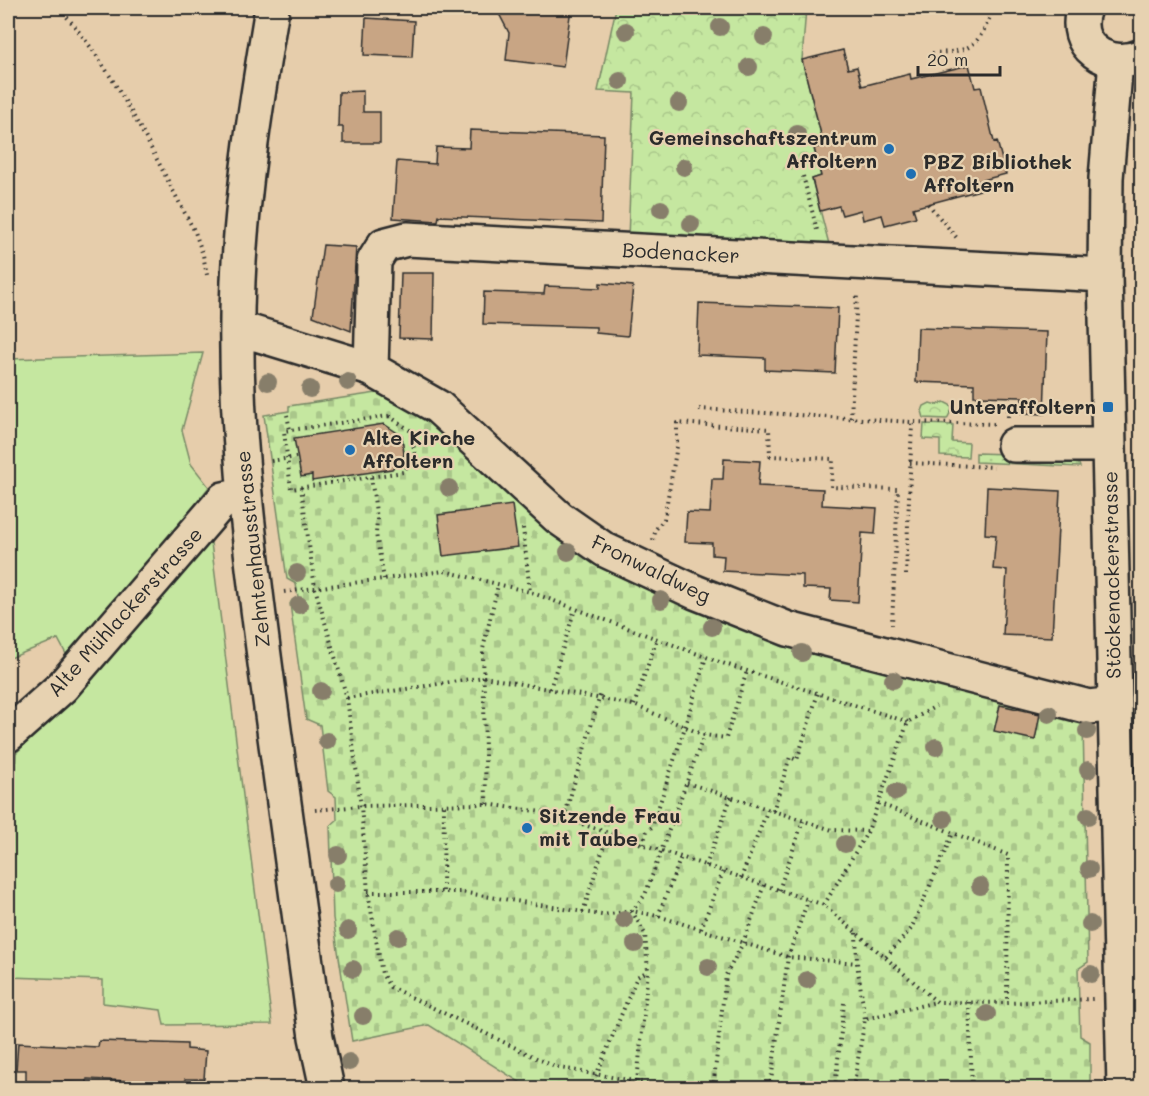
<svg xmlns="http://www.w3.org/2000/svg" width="1149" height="1096" font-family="Mali,sans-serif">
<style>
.grass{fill:#c5e7a0;stroke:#788966;stroke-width:1.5}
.cemetery{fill:url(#cemetery-stones);stroke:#788966;stroke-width:1.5}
.park{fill:url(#park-crowns);stroke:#788966;stroke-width:1.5}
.garden{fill:url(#garden-dots);stroke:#788966;stroke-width:1.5}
.building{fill:#c8a584;stroke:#2b2b2b;stroke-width:1.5}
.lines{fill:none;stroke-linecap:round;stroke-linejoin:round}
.minor-casing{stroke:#2b2b2b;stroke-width:38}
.path{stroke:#2b2b2b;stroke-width:4;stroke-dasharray:1.5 4.5;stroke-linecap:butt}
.minor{stroke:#e7d2b1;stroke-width:33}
.tree{fill:#877e6b}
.poi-dot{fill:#1f6fb2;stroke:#e7d2b1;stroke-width:2}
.labels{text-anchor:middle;stroke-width:4.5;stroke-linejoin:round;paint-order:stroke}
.poi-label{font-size:20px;font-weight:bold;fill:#2b2b2b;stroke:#e7d2b1;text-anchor:start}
.street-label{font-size:20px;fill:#2b2b2b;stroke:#e7d2b1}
</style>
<defs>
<pattern id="cemetery-stones" width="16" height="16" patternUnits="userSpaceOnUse" patternTransform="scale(1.5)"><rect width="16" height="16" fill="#c5e7a0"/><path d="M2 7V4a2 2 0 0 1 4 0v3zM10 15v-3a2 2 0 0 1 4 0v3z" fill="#a9c68a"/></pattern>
<pattern id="park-crowns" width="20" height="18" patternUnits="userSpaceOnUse" patternTransform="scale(1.5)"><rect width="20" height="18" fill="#c5e7a0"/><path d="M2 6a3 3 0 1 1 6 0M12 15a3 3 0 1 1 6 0" fill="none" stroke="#a9c68a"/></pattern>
<pattern id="garden-dots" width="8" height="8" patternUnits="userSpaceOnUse" patternTransform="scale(1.5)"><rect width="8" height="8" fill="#c5e7a0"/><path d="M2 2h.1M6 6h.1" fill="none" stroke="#a9c68a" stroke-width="1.8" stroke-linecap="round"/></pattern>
</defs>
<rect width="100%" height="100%" fill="#e6cdab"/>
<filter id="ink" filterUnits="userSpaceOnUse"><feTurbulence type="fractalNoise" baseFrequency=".0167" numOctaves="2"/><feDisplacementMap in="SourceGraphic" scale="12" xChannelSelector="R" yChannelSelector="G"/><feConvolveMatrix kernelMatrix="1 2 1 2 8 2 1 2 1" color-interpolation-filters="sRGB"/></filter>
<g filter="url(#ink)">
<path class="grass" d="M203,353L182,430L191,464L209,487L140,574L66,654L58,639L8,659V359Z
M210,535L272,1024L164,1025L161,1010L103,1003V980L8,977V919L16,753L100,669Z"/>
<path class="cemetery" d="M390,391L413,402L567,537L1073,716L1083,724L1088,962L1078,969L1080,1036L1090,1042V1088H529L429,1025L352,1041L333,918L330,826L337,820L336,797L328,791L320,725L306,719L290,604L292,600L298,597L296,584L287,579L264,415L289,411V406Z"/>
<path class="park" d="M616,8H806L802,60L824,146L814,149L821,176L812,179L830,248L628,238L634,93L598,91Z
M944,402L950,405L952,409L947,419L924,418L922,411L924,406L930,403L937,405Z
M924,424L953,425L952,442L969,443L968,457L940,456V440L923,439Z"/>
<path class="garden" d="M976,453L1072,456L1077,459L1080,467L976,462Z"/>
<path class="building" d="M496,8H571L563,67L506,60L509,33Z
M366,18L414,21L412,57L364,55Z
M843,50L848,69L857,67L862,86L910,74L911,79L969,65L975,88L981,87L994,142L997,141L1006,174L975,182L980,190L913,208L916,217L885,225L882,215L863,220L861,210L842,215L839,206L820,211L812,179L821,176L814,148L824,146L802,60Z
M363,91V112H380V143H343V127H338L339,92Z
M470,130L604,135L601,223L439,216L438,221L393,218L397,161L435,164L436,147L469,148Z
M323,245L356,247L351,331L313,316Z
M401,273H434L433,339L399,338Z
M600,283L633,286L628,336L596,333V327L483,324L484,292L544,294L545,286L600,288Z
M699,303L838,308L835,373L765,370V358L697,355Z
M918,328L1047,332L1044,414L1021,413L1022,397L974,396V384L916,382Z
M384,424L402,436L404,455L392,469L312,481V475L301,477L294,438Z
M724,459L760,461L758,486L823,489L822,505L877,508L875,534L862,533L858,602L830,600L831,589L803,588V575L723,571L724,556L712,555V543L685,542L687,512L710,513L712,479H723Z
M987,487L1060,491L1052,637L1003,635L1007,570L993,569L996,535L985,534Z
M512,505L518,547L443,556L438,515Z
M1000,705L1040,714L1035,740L994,731Z
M99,1041L187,1044V1049L206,1051L204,1079H185V1084L87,1079V1083L26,1081V1070H16L18,1043L98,1047Z"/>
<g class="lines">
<g class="minor-casing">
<path id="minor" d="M272,8C257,98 242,190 238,281C232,412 249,542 266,671C282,793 299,915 316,1037L327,1088
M1084,8C1070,46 1108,71 1142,56
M1116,61L1106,178L1105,275L1124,1088
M237,328L371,369L438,407L559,518L605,550L695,592L788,629L1089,707L1115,704
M371,369L374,261L384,245L407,239L1105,275
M1014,445H1109
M8,735L62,687L224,499L244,495"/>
</g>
<path class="path" d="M59,8C118,73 153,155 195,232L203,255L207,275
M932,53C975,52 978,45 994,8
M803,176L817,230
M928,204L957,238
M699,409L912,422L994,424
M287,415L290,430
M389,416L411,431L415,455L403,472L291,489L284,431Z
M1008,417V407
M851,418L857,293
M271,461L297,457
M910,463L994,467
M371,477L377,519L376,534L384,579
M301,487L315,588L347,698L361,806L368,892L382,974L390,987L555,1067L673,1088
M523,528L530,592
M653,540L656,529L664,519L677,446V423L769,429L770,456L833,459L831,487L898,489L892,625
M906,575L912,422
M284,592L444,571L530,592L725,664L908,722
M550,689L575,609
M347,698L484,677L634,705L704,735L726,738L747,671
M634,705L657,639
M687,783L832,830L868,831
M878,803L1008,855L1007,1003
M486,804L483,649L498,585
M315,810L361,806L486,804L549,813L824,905L937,1002L1007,1003L1093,999
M773,811L790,757L797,760L818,693
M564,818L601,692
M643,844L647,831L652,827L685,727L706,657
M706,866L731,797
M741,878L768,809
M779,890L803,821
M443,891L444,804
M368,892H460L602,915L632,911L658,916L788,957L857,963
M824,905L868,831L908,722L936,706
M583,912L608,833
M658,916L681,857
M701,929L723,872
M856,933L857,963L865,1019
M886,957L911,929L953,833
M969,1002L972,1088
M596,1076L637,977L648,971
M637,1082L648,971L645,934L632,911L645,895L704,735
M713,1088L726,975L743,943L764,885
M770,1088L788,957L808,900
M835,1088L844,1003
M853,1088L865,1019L936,1002"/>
<use href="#minor" class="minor"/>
</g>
<g class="tree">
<circle cx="720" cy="27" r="9"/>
<circle cx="626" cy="31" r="9"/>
<circle cx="764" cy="37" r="9"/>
<circle cx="749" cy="67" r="9"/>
<circle cx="620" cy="81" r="9"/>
<circle cx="679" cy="103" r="9"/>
<circle cx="797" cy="134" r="9"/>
<circle cx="684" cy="167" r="9"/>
<circle cx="661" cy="209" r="9"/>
<circle cx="691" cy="224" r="9"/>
<circle cx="268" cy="382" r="9"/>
<circle cx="348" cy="382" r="9"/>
<circle cx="310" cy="389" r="9"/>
<circle cx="449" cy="488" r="9"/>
<circle cx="568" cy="552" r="9"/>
<circle cx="297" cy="573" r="9"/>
<circle cx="661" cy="600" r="9"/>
<circle cx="299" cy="605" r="9"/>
<circle cx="712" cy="627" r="9"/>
<circle cx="802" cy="653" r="9"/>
<circle cx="893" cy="680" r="9"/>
<circle cx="321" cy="691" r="9"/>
<circle cx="1049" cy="714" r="9"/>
<circle cx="1087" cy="731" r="9"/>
<circle cx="327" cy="741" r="9"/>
<circle cx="936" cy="747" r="9"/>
<circle cx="1088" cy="770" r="9"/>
<circle cx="896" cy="792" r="9"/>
<circle cx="1088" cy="816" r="9"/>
<circle cx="944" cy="819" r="9"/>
<circle cx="845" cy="844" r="9"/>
<circle cx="338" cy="855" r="9"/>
<circle cx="1089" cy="869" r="9"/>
<circle cx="336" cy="884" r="9"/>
<circle cx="980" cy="886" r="9"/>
<circle cx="624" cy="920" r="9"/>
<circle cx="1090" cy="924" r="9"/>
<circle cx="348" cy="930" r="9"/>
<circle cx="398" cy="937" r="9"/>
<circle cx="635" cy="944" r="9"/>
<circle cx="708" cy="967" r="9"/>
<circle cx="353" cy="969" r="9"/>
<circle cx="1091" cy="974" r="9"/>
<circle cx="807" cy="980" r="9"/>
<circle cx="987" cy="1014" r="9"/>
<circle cx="363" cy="1016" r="9"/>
<circle cx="349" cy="1062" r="9"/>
</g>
</g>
<g class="poi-dot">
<circle cx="889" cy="149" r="6"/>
<circle cx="911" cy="174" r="6"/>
<rect x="1102" y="401" width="12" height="12" rx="3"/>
<circle cx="350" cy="450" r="6"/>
<circle cx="527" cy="828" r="6"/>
</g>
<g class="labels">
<g class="poi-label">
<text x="877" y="145" text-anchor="end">Gemeinschaftszentrum<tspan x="877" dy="23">Affoltern</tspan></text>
<text x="923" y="169">PBZ Bibliothek<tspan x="923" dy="23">Affoltern</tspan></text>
<text x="1096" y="414" text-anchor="end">Unteraffoltern</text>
<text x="362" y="445">Alte Kirche<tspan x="362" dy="23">Affoltern</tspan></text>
<text x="539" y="823">Sitzende Frau<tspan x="539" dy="23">mit Taube</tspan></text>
</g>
<g class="street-label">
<text transform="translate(681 253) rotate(3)" y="7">Bodenacker</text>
<text transform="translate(253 549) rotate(-96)" y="7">Zehntenhausstrasse</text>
<text transform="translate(651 569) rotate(26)" y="7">Fronwaldweg</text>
<text transform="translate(1112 575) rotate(-91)" y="7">Stöckenackerstrasse</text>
<text transform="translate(125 612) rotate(-48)" y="7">Alte Mühlackerstrasse</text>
</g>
</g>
<rect width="1149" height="1096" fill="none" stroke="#e7d2b1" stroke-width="30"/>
<rect x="15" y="15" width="1119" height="1066" fill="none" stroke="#2b2b2b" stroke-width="2" filter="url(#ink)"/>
<path d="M918 66v9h82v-9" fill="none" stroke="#2b2b2b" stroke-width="3"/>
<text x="927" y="66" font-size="18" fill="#2b2b2b" stroke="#e7d2b1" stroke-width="4.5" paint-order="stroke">20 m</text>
</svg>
